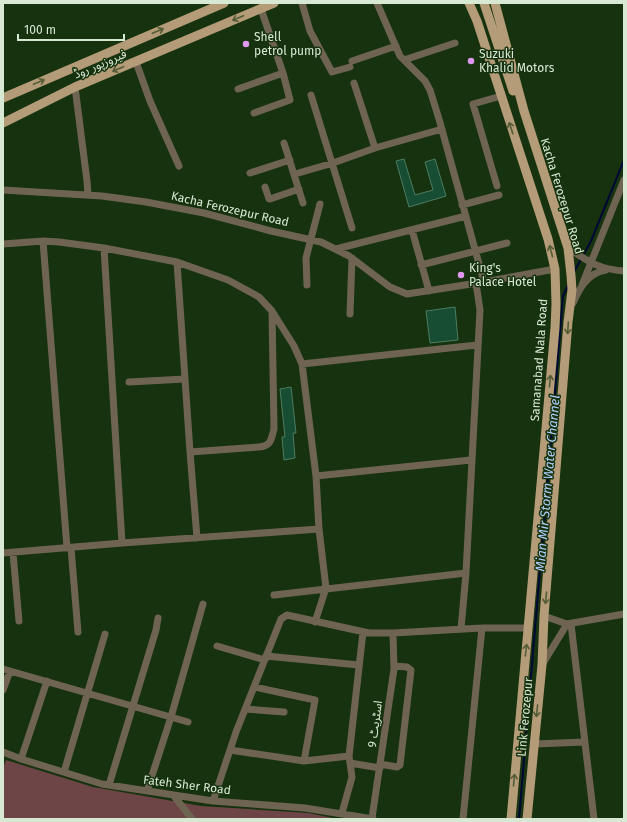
<svg xmlns="http://www.w3.org/2000/svg" width="627" height="822" font-family="'Fira Sans','Noto Sans Arabic',sans-serif">
<style>
.green{fill:#6d4546}
.lines{fill:none;stroke-linecap:round;stroke-linejoin:round}
.stream{stroke:#000835;stroke-width:2}
.building{fill:#174d33;stroke:#4c7d62}
.minor{stroke:#6f6452;stroke-width:7}
.major{stroke:#b39c77;stroke-width:9}
.oneway{stroke:#555c38}
.poi-dot{fill:#df98f2;stroke:#17320e;stroke-width:1.5}
.labels{text-anchor:middle;stroke-width:3;stroke-linejoin:round;paint-order:stroke}
.poi-label{font-size:12px;fill:#d7e8d3;stroke:#17320e;text-anchor:start}
.street-label{font-size:12px;fill:#d7e8d3;stroke:#17320e}
.water-label{font-size:13px;font-style:italic;fill:#b2d0fe;stroke:#17320e}
</style>
<rect width="100%" height="100%" fill="#17320e"/>
<path class="green" d="M6,760L93,787L201,806L308,813L338,819H3V768Z"/>
<g class="lines">
<path class="stream" d="M574,272L591,241L624,160
M519,819L563,296L568,285"/>
</g>
<path class="building" d="M404,159L415,195L433,190L425,162L435,159L446,196L409,207L396,161Z
M455,307L458,340L430,343L426,311Z
M291,387L296,433H293L295,458L284,460L282,437H285L280,389Z"/>
<g class="lines">
<path class="minor" d="M302,3L310,31L332,72L350,67
M377,3L400,56L425,81L430,90L439,119L484,282
M404,60L455,43
M352,61L396,46
M136,62L150,101L179,166
M354,83L375,148
M75,87L87,181L88,195
M238,89L283,73
M311,95L352,228
M254,113L290,100L283,73L261,9
M284,143L303,203
M250,173L290,160
M295,174L333,163L375,148L442,129
M497,186L473,104L501,96
M265,187L269,199H270L299,189
M3,190L102,196L146,202L204,213L271,231L321,242L349,256L390,287L407,294L484,282L555,269
M462,205L499,195
M412,230L429,291
M43,241L67,548
M3,244L43,241L59,242L104,248L177,262L228,280L259,297L272,311L294,346L302,364L316,476L319,529L326,588L315,622
M104,248L122,543
M568,248C589,262 598,269 624,271
M336,249L466,216
M177,262L190,452L197,538
M421,265L507,243
M307,285L306,258L320,204
M582,285L624,180
M573,303C580,287 588,273 606,270
M350,314L352,258
M302,364L477,345
M129,382L185,379
M190,452L259,447C271,446 271,440 274,429L272,311
M316,476L471,460
M71,548L78,632
M3,553L122,543L319,529
M13,553L19,621
M274,595L466,573
M544,616L567,624L624,614
M571,624L594,819
M461,629L466,573L480,310L476,283
M217,646L265,660
M266,656L359,665
M542,665L567,624
M3,669L188,722
M254,687L315,700L304,761
M3,690L10,671
M245,709L284,712
M535,744L585,742
M230,750L304,761L349,756
M3,752L21,759L102,784L213,801L305,808L373,819
M21,759L47,681
M350,763L380,768
M380,764L397,767L400,765L411,670L407,667L394,666
M64,772L105,634
M109,785L156,630L158,618
M147,791L171,717L203,604
M174,796L192,819
M213,801L236,732L281,619L287,615L369,633H393L482,628H528
M342,813L352,777L349,756L363,632
M372,818L394,669L393,633
M463,819L482,628"/>
<path class="major" d="M469,3L477,21L548,239L555,269L556,304L555,328L511,819
M484,3L513,91
M495,3L524,111L568,248L571,275L572,290L568,322L544,616L542,665L527,819
M3,98L224,3
M3,123L75,87L274,3"/>
</g>
<defs><path id="oneway-shaft" d="M-6 0H5M1.5-3L5.5 0L1.5 3" fill="none" stroke-width="1.6" stroke-linecap="round" stroke-linejoin="round"/></defs>
<g class="oneway">
<use href="#oneway-shaft" transform="translate(238 18) rotate(157)"/>
<use href="#oneway-shaft" transform="translate(158 31) rotate(-23)"/>
<use href="#oneway-shaft" transform="translate(118 69) rotate(157)"/>
<use href="#oneway-shaft" transform="translate(39 82) rotate(-23)"/>
<use href="#oneway-shaft" transform="translate(511 128) rotate(-108)"/>
<use href="#oneway-shaft" transform="translate(551 251) rotate(-105)"/>
<use href="#oneway-shaft" transform="translate(568 328) rotate(93)"/>
<use href="#oneway-shaft" transform="translate(550 381) rotate(-85)"/>
<use href="#oneway-shaft" transform="translate(546 598) rotate(95)"/>
<use href="#oneway-shaft" transform="translate(526 650) rotate(-84)"/>
<use href="#oneway-shaft" transform="translate(537 711) rotate(95)"/>
<use href="#oneway-shaft" transform="translate(514 780) rotate(-85)"/>
</g>
<g class="poi-dot">
<circle cx="246" cy="44" r="4"/>
<circle cx="471" cy="61" r="4"/>
<circle cx="461" cy="275" r="4"/>
</g>
<g class="labels">
<g class="poi-label">
<text x="254" y="41">Shell<tspan x="254" dy="14">petrol pump</tspan></text>
<text x="479" y="58">Suzuki<tspan x="479" dy="14">Khalid Motors</tspan></text>
<text x="469" y="272">King's<tspan x="469" dy="14">Palace Hotel</tspan></text>
</g>
<g class="street-label">
<text transform="translate(100 64) rotate(-23)" y="4">فیروزپور روڈ</text>
<text transform="translate(562 196) rotate(73)" y="4">Kacha Ferozepur Road</text>
<text transform="translate(230 209) rotate(13)" y="4">Kacha Ferozepur Road</text>
<text transform="translate(539 360) rotate(-86)" y="4">Samanabad Nala Road</text>
<text transform="translate(525 717) rotate(-85)" y="4">Link Ferozepur</text>
<text transform="translate(375 724) rotate(-82)" y="4">اسٹریٹ 9</text>
<text transform="translate(187 785) rotate(7)" y="4">Fateh Sher Road</text>
</g>
<g class="water-label">
<text transform="translate(547 483) rotate(-85)" y="5">Mian Mir Storm Water Channel</text>
</g>
</g>
<rect width="627" height="822" fill="none" stroke="#d7e8d3" stroke-width="8"/>
<path d="M18 34v6h106v-6" fill="none" stroke="#d7e8d3" stroke-width="2"/>
<text x="24" y="34" font-size="12" fill="#d7e8d3" stroke="#17320e" stroke-width="3" paint-order="stroke">100 m</text>
</svg>
